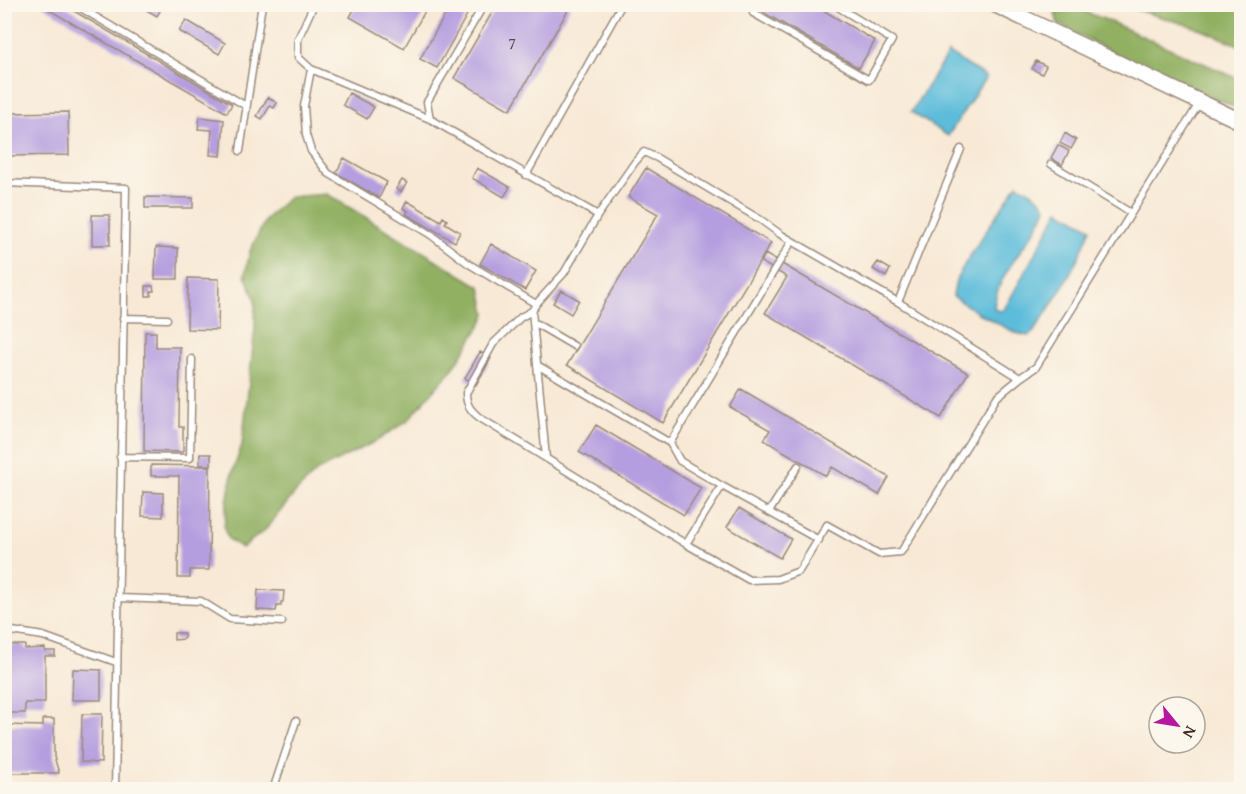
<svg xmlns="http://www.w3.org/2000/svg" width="1246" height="794" font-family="'Gentium Book Plus',serif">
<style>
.forest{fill:#91b062;stroke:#666d40;stroke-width:1.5}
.water{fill:#5cbcda;stroke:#4c737c;stroke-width:1.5}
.building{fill:#b59edf}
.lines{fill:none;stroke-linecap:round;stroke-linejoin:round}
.service-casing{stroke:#9a8a7a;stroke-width:9}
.tertiary-casing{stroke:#9a8a7a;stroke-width:18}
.service{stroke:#fff;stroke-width:6}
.tertiary{stroke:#fff;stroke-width:15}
.labels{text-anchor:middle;stroke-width:5;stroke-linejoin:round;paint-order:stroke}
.number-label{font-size:16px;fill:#5a474e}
</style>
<rect width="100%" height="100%" fill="#fbf7ec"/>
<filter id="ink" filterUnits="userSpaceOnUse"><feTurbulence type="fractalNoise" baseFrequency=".0167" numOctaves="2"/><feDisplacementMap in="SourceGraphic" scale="12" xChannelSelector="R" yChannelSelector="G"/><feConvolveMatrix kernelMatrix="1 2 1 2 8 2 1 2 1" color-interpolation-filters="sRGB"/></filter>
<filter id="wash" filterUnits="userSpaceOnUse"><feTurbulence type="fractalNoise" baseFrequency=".008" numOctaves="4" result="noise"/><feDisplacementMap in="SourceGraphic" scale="24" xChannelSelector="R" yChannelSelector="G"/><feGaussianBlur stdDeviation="1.35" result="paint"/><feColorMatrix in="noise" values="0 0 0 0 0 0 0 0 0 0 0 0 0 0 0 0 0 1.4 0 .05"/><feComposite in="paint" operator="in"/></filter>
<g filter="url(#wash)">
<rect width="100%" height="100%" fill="#f8e9d6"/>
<path class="forest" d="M1120,5H1241V46L1195,27Z
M1068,6L1104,19L1241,80V110L1118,55L1058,24L1055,13Z
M327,194L481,287L486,314L482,323L455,366L408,420L378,440L317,471L295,493L266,529L242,548L228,539L224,528L226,508L232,474L242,445L255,328V299L245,275L250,251L266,219L289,197Z"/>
<path class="water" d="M948,53L986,77L948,136L911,112Z
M1017,184C1028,190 1041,196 1046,207C1034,243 998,268 994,307L996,310L1001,311L1005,308L1059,210L1091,228C1077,266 1055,300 1032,334L1028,336L1016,333L978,313L953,296L956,280L966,262Z"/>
<g id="blocks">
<path class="building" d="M39,4H62L232,104L227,113Z
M136,4H164L157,16Z
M357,4H429L404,48L350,17Z
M451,4H473L437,68L420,59Z
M497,4H564L570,7L510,110L454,78Z
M765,4H813L875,41L859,68L761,11Z
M186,20L225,43L219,54L179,31Z
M1036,61L1046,66L1042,74L1032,69Z
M349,93L374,107L367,119L343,105Z
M268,97L277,103L274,108L270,106L262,119L257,116Z
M68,112L69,155L9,156L8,113Z
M200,117L224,120L221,156L210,155L212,130L198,129Z
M1065,133L1076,140L1071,149L1060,143Z
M1058,145L1069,151L1062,165L1051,158Z
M344,158L387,182L379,198L336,173Z
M477,168L510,187L504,197L472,178Z
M646,168L771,243L663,423L567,365L658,214L628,197Z
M402,180L407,183L401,192L396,189Z
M145,197L193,198V208H145Z
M407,201L441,221L443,217L447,220L445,223L460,232L455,242L406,214L408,211L403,208Z
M92,215H110V245H92Z
M491,244L536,271L525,290L480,264Z
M156,247L178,248V279H155Z
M765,254L968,373L941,418L765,313L787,277L761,262Z
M878,262L890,269L886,277L873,269Z
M188,278L219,279L218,330L187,329Z
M146,286H153L154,291H151V296H146Z
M561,290L579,300L571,314L553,303Z
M145,332H156V347H180L179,427H183V452L144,451Z
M480,352L491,358L476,385L465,378Z
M741,389L889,477L879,495L832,467L826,476L764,440L770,430L730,407Z
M596,425L701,488L684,515L579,452Z
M200,454H211V465H200Z
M151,465L210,466L209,570H190V578H178L179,476H151Z
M143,492L163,493V517L142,516Z
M739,508L791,539L780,558L727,527Z
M258,590L284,591L283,602H281V606H277L276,611L257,610Z
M174,633H184V639L174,640Z
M4,645H25V649L45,648V651H55V656H45V703H25V713H4Z
M73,669L101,670V700H72Z
M82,714H102L101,763L81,762Z
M43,719H54V757L59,773H4V725L43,726Z"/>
</g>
</g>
<g filter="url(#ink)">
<use href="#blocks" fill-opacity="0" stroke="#9a8a7a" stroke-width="1.5"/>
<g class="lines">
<g class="service-casing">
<path id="service" d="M74,4L246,106
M314,4L298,39V57L311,69L430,119L598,215
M758,4L753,13L869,80L892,40L833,4
M311,69L304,106L306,135L311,151L328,173L431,235L469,264L536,304
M430,119L427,102L482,8
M240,151L262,4
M1051,164L1131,213
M526,175L622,4
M4,183L126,188L115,790
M898,302L961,149
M532,311L521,317L493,344L466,393C466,405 471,411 480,418L686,544L749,580L778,579L799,571L827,525L879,554L901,552L997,397L1020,378L1036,367L1200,102
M123,318L167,319
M533,322L574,346
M537,365L670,443L680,461L722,486L819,540
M670,443L792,241
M120,457L190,458L192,359
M546,458L532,311L536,304L564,273L598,215L635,162L644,152L657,158L761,220L780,234L898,302L1020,378
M769,512L798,466
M686,544L722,486
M118,598L201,601L230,619L282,622
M4,634L12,631L43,636L116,662
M273,790L296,721"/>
</g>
<g class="tertiary-casing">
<path id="tertiary" d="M994,4L1242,122"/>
</g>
<use href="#service" class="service"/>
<use href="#tertiary" class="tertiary"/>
</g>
</g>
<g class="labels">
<g class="number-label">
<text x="512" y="49">7</text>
</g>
</g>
<rect width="1246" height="794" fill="none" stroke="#fbf7ec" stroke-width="24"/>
<g transform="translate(1177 725) rotate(120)"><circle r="28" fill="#fbf7ec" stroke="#aea59a" stroke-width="1.5"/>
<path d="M0-4.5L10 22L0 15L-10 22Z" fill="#b5179e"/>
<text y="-9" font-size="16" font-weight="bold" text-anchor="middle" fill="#3b2a1e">N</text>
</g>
</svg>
